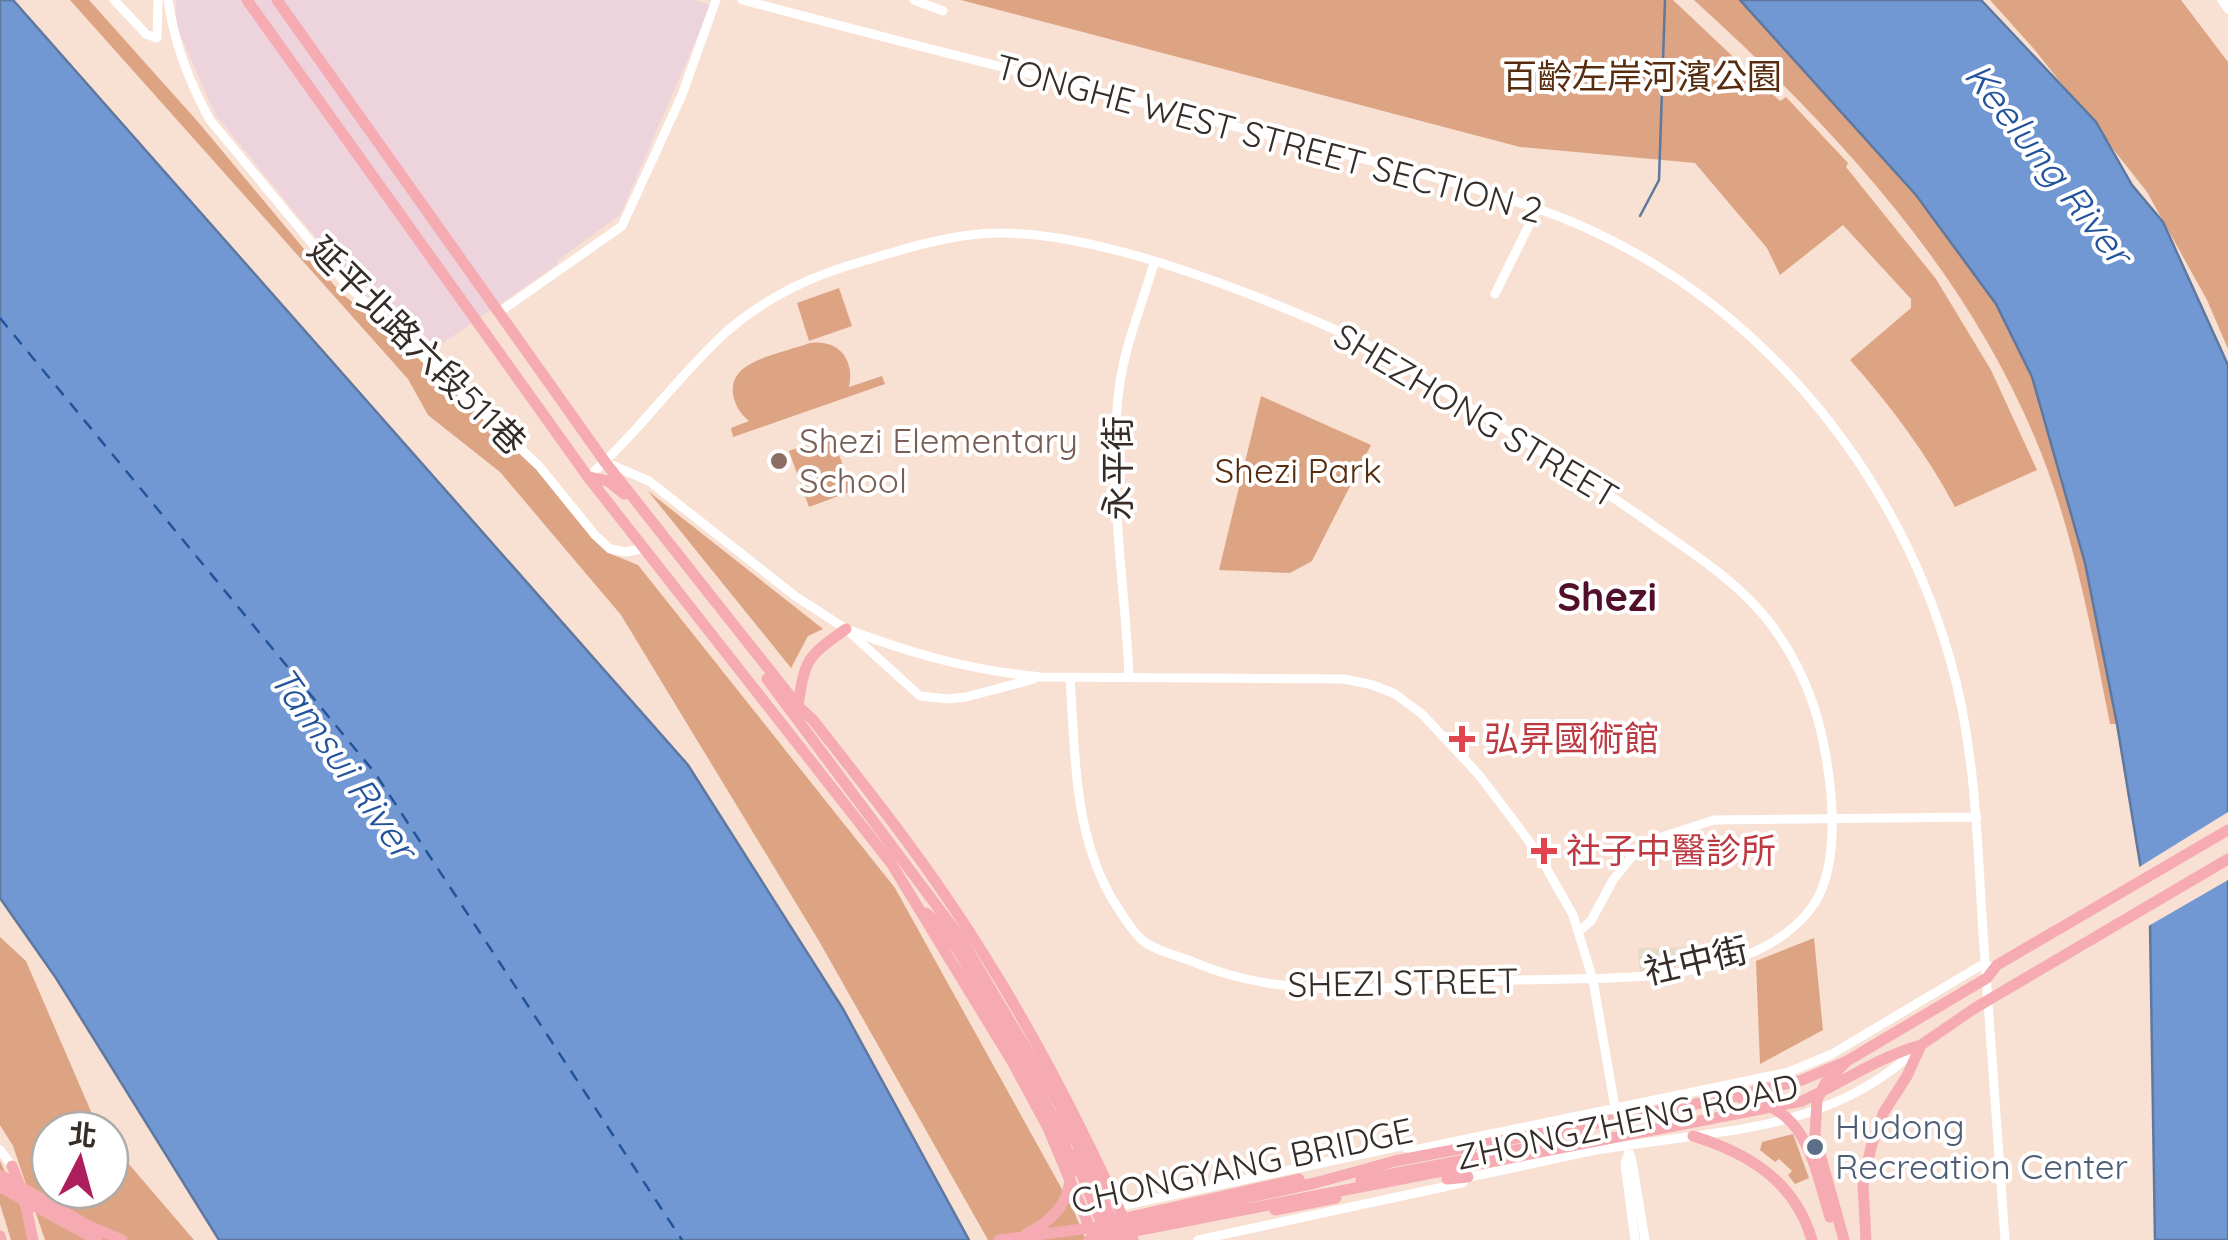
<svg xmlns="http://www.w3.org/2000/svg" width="2228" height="1240" font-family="Quicksand,'Noto Sans TC',sans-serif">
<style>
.commercial{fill:#e7dac6}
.industrial{fill:#edd4dc}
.green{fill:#dda484}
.water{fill:#7198d2;stroke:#5f789f;stroke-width:2.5}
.pier{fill:#f8e0d3}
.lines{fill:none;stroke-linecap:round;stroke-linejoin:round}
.stream{stroke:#5f789f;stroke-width:2.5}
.ferry{stroke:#23549b;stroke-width:2.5;stroke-dasharray:12 10;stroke-linecap:butt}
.minor{stroke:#fff;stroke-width:9}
.major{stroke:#f5abb1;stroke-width:11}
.education-dot{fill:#8d6e63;stroke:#fff;stroke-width:4}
.health-dot{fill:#e0444e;stroke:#fff;stroke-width:4}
.service-dot{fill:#5c6f8a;stroke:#fff;stroke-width:4}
.labels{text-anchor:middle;stroke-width:8;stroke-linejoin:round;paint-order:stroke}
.park-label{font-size:35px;fill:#582c0f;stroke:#fff}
.street-label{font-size:35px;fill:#362d28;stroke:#fff}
.education-label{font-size:35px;fill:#785e54;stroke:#fff;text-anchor:start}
.health-label{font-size:35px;fill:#be3a42;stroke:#fff;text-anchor:start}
.service-label{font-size:35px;fill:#4e5e75;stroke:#fff;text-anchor:start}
.water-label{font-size:38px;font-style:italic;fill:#23549b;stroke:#fff}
.quarter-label{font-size:40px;font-weight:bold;fill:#510f2a;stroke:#fff}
</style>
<rect width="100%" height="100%" fill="#f8e0d3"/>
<path class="commercial" d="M1714,947L1718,961L1640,972L1638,948Z"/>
<path class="industrial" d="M176,0H694L711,5L620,215L557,261L558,264L427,354L355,286L215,114L176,25Z"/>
<path class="green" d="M70,0H89L199,123L339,291L518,443L611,554L638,565L895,888L1073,1209L1086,1240H988L819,941L621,615L500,472L428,415L408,379Z
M961,0H1673L1780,101L1786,97L1848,163L1846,167L1936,279L1991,370L2037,470L1955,507C1926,453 1891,406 1850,360L1911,308V299L1843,225L1780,275L1767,248L1695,163L1520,147Z
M1694,0H1740L1916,195L1996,304L2032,377L2085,563L2117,724H2110C2096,652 2082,579 2061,510C1998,303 1850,142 1694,0Z
M1990,0H2181L2228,62V349L2207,300L2147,192L2034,49Z
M839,288L852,326L809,341L797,303Z
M810,343C839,339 855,360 849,387L882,376L885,384L733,437L731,428L749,421C732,408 724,380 747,366C765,355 790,350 810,343Z
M1261,396L1371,445L1312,561L1290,573L1219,570Z
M832,435L852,491L809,507L789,451Z
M648,491L823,629L808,636L791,668Z
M0,937L26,961L99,1130H50V1190H110V1142L194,1240H45L13,1146L0,1125Z
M1814,938L1823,1030L1760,1064L1756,961Z
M1793,1134L1809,1178L1795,1184L1788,1175L1792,1171L1779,1159L1775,1162L1760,1150L1762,1142Z
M0,1161L24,1213L30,1240H11L0,1204Z"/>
<path class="water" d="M0,0H13L688,765L843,1009L969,1240H219L56,978L0,898Z
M1740,0H1981L2096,122L2132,185L2163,222L2228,365V1240H2155L2150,924L2117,724L2085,563L2032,377L1996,304L1916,195Z"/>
<path class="pier" d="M2228,812V880L2145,928L2136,869Z"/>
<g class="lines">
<path class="stream" d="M1640,216L1659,180L1665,0"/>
<path class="ferry" d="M0,318L375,773L682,1240"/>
<path class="minor" d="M114,0L146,34L157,38L158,0
M168,0C174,43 189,82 210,120L345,283L539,466L595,535L610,549L626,552L645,548
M742,0C904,43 1067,83 1229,125C1331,152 1436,174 1536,208C1738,278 1892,455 1950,659C1976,749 1977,840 1983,933C1990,1035 1998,1138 2005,1240
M914,0L943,11
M2222,0L2228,9
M1495,294L1537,209
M498,313L622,226L682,95L716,0
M607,463L649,481L795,596L846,629L920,696L947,699L966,697L1034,679
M588,477C638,433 677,377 726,332C769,295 813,275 867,260C901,250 936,239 970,235C1058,223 1186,269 1267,301C1304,316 1342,331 1377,350C1408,366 1437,388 1467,406C1528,443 1589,480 1647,521C1690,552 1737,580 1770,623C1810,676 1825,730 1831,795C1834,831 1833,882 1809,911C1748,987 1608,977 1520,980C1409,983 1296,1007 1191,961C1176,955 1155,951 1142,940C1130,929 1120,911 1111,897C1073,830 1075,751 1070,677
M846,629C914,654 968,670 1041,677L1344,679L1373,685L1395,694L1422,714L1479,775L1514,821L1539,855L1573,915L1593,980L1615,1108L1632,1161L1645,1240
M1129,677C1125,579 1106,480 1120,382C1126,342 1143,302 1154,263
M1579,931L1591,921L1613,880L1638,849L1662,837L1714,820L1977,817
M0,1150L12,1166
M1628,1155L1625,1164L1635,1240
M1116,1207L1401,1146L1414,1150L1789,1072L1832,1054L1980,966H1989
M1198,1240L1462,1183L1468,1177C1513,1169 1558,1157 1603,1149C1719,1129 1828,1134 1919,1047"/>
<path class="major" d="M247,0L588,477L891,863L1013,1063L1048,1128L1095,1240
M277,0L605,462L798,706L813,720C860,780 908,840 951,904C1022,1009 1082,1124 1133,1240
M588,477L608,481L624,494
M767,679L960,937L1060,1106L1117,1232L1125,1240
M798,706C805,658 807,657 846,629
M926,913L940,925L959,952L1060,1129C1078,1175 1075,1210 1026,1234
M1741,1098C1807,1106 1813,1163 1830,1217
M1693,1136C1748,1153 1795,1181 1812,1240
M1073,1154L1104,1229
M12,1166L23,1193L33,1240
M0,1175L87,1225L122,1240
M1447,1179L1468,1177
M1361,1180L1583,1137
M0,1187L97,1240
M1275,1210L1336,1198
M1117,1220L1299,1179
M0,1236L1,1240
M999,1240L1135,1222L1315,1183L1395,1161L1733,1097L1802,1080L1847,1061
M1089,1240L1802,1101C1842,1083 1878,1057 1921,1045
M1844,1240L1815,1136L1817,1100L1826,1082L1847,1061L1987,978L1997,965L2228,830
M1866,1240L1863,1185L1871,1147L1884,1112L1907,1076L1921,1045L1975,1008L2228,859"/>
</g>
<circle class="education-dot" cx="779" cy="461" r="10"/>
<g class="health-dot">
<path d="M1457 724h10v10h10v10h-10v10h-10v-10h-10v-10h10z"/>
<path d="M1539 836h10v10h10v10h-10v10h-10v-10h-10v-10h10z"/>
</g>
<circle class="service-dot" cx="1815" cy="1147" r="10"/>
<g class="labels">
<g class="park-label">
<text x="1642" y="89">百齡左岸河濱公園</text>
<text x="1298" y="483">Shezi Park</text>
</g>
<g class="street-label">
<text transform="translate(1269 139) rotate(15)" y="12">TONGHE WEST STREET SECTION 2</text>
<text transform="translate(417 346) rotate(45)" y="12">延平北路六段511巷</text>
<text transform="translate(1476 416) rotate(31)" y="12">SHEZHONG STREET</text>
<text transform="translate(1118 468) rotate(-90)" y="12">永平街</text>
<text transform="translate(1696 961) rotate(-13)" y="12">社中街</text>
<text transform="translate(1403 983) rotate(-1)" y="12">SHEZI STREET</text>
<text transform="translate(1627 1122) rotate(-12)" y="12">ZHONGZHENG ROAD</text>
<text transform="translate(1242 1166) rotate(-12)" y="12">CHONGYANG BRIDGE</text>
</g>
<g class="education-label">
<text x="799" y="453">Shezi Elementary<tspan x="799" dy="40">School</tspan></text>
</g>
<g class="health-label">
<text x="1484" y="751">弘昇國術館</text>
<text x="1566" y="863">社子中醫診所</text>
</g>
<g class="service-label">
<text x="1835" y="1139">Hudong<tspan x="1835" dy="40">Recreation Center</tspan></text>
</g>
<g class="water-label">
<text transform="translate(2048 164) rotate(52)" y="13">Keelung River</text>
<text transform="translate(343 763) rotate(55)" y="13">Tamsui River</text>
</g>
<g class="quarter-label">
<text x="1607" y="611">Shezi</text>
</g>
</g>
<g transform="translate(80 1160) rotate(6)"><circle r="48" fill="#ffffff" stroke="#afaba9" stroke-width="2.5"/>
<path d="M0-8L18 38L0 25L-18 38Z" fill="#ac1f5c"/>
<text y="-15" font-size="28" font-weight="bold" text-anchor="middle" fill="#362d28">北</text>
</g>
</svg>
